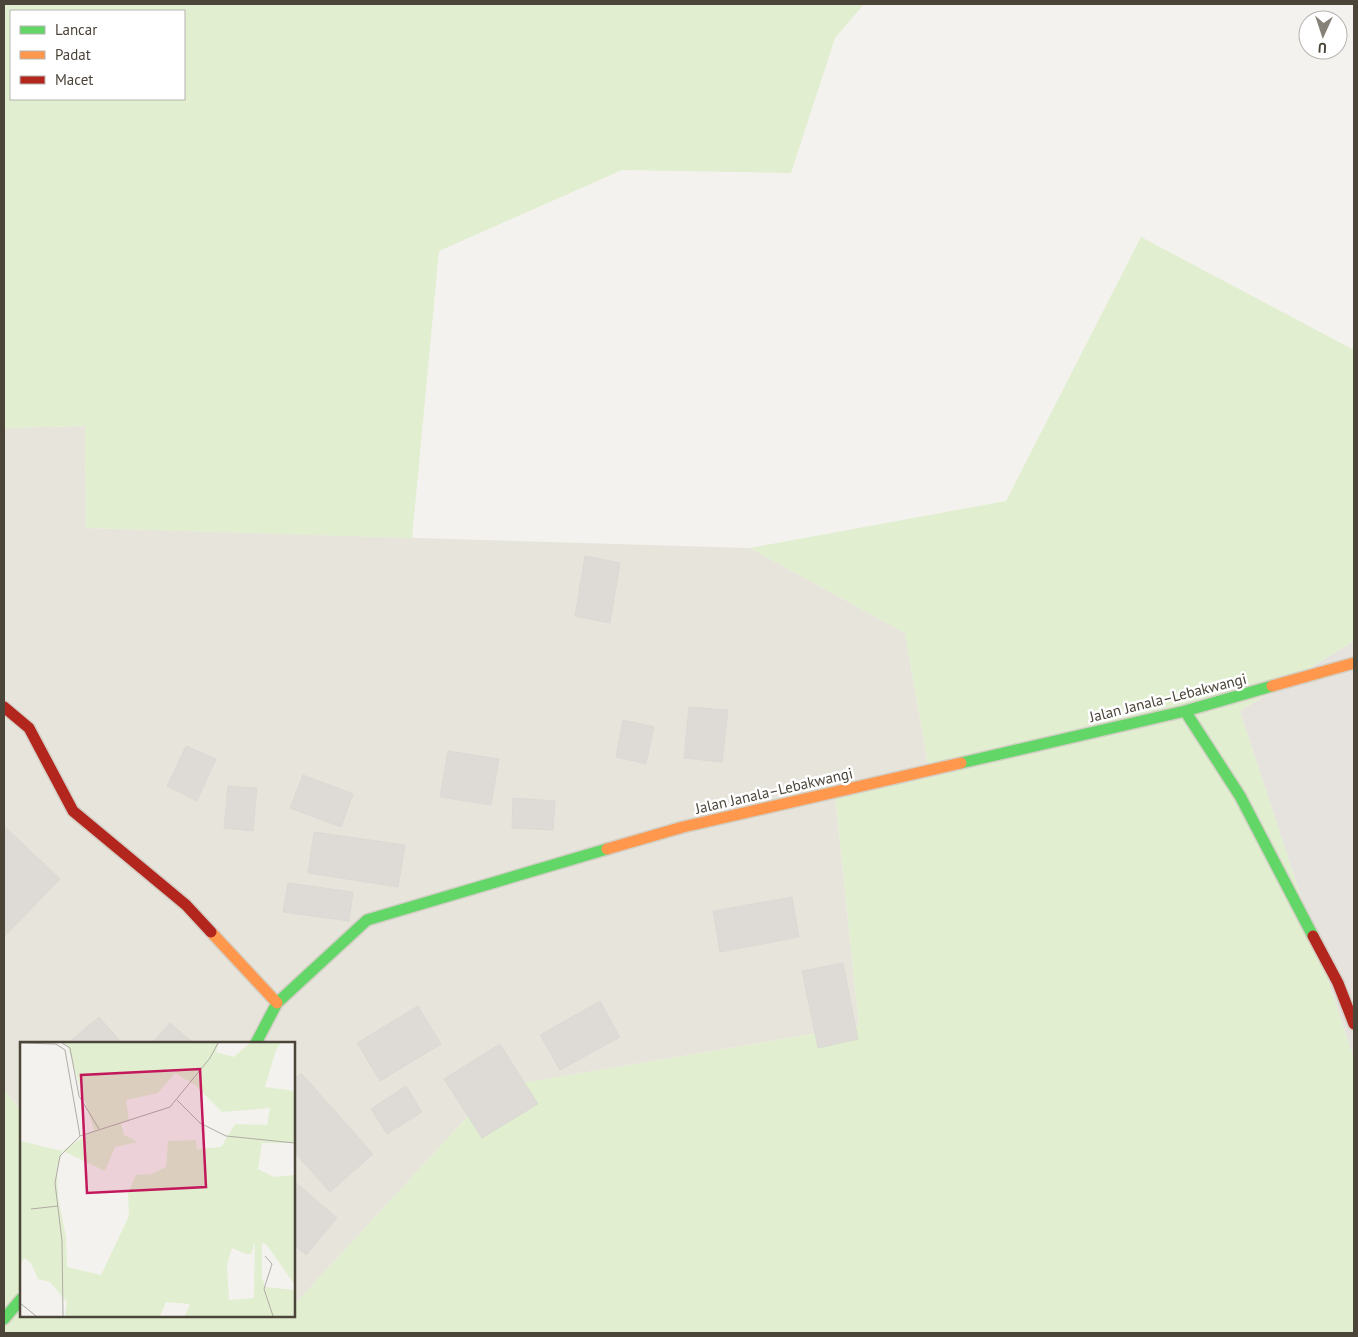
<svg xmlns="http://www.w3.org/2000/svg" width="1358" height="1337" font-family="'PT Sans',sans-serif">
<style>
.residential{fill:#e7e4dc}
.industrial{fill:#e6e2de}
.green{fill:#e1eecf;fill-rule:evenodd}
.building{fill:#dedbd6;stroke:#dcd9d4}
.lines{fill:none;stroke-linecap:round;stroke-linejoin:round}
.fast-casing{stroke:#d3cfc5;stroke-width:14}
.slow-casing{stroke:#d3cfc5;stroke-width:14}
.jam-casing{stroke:#d3cfc5;stroke-width:14}
.fast{stroke:#63d668;stroke-width:11}
.slow{stroke:#ff974d;stroke-width:11}
.jam{stroke:#b3261e;stroke-width:11}
.labels{text-anchor:middle;stroke-width:5;stroke-linejoin:round;paint-order:stroke}
.street-label{font-size:15px;fill:#4b4439;stroke:#fff}
.inset-road{fill:none;stroke:#b0aca6;stroke-width:1}
.view{fill:#c2185b;fill-opacity:0.15;stroke:#c2185b;stroke-width:2.5}
.inset-edge{fill:none;stroke:#4b4439;stroke-width:2.5}
</style>
<rect width="100%" height="100%" fill="#f4f2ee"/>
<path class="residential" d="M85,426L86,528L750,548L905,633L929,770L835,795L859,1026L494,1088L294,1305V1043H21V1110L4,1090V428Z"/>
<path class="industrial" d="M1354,641V1059L1240,711Z"/>
<path class="green" d="M4,4H864L835,38L791,173L622,170L439,251L412,538L86,528L85,426L4,428ZM184,11V99H11V11Z
M1141,237L1354,350V641L1240,711L1354,1059V1333H4V1090L21,1110V1316H294V1305L494,1088L859,1026L835,794L929,770L905,633L750,548L1006,501Z"/>
<path class="building" d="M585,556L620,563L610,623L575,616Z
M689,707L728,710L722,762L684,758Z
M623,720L654,727L646,764L616,757Z
M186,746L216,759L197,801L167,786Z
M448,751L499,759L491,805L440,797Z
M303,775L353,794L341,827L290,808Z
M228,786L257,788L253,831L224,828Z
M513,798L555,801L553,830L512,828Z
M4,826L60,879L4,937Z
M314,832L405,845L398,887L308,873Z
M288,883L353,892L349,921L283,912Z
M792,897L799,937L720,952L713,911Z
M843,963L858,1039L818,1048L802,971Z
M600,1001L620,1037L560,1070L540,1035Z
M418,1006L441,1044L380,1081L357,1043Z
M99,1017L122,1043H68Z
M170,1023L193,1043H152Z
M500,1044L538,1104L482,1138L444,1079Z
M301,1073L373,1154L330,1192L294,1152V1079Z
M406,1086L422,1112L387,1134L371,1109Z
M294,1181L337,1218L306,1255L294,1245Z"/>
<g class="lines">
<g class="fast-casing">
<path id="fast" d="M1185,711L1240,796L1313,936
M961,763L1185,711L1272,686
M256,1043L277,1003L367,920L607,849
M4,1319L21,1299"/>
</g>
<g class="slow-casing">
<path id="slow" d="M1272,686L1354,663
M607,849L683,827L961,763
M211,932L277,1003"/>
</g>
<g class="jam-casing">
<path id="jam" d="M4,707L29,728L73,811L186,905L211,932
M1313,936L1338,983L1354,1024"/>
</g>
<use href="#fast" class="fast"/>
<use href="#slow" class="slow"/>
<use href="#jam" class="jam"/>
</g>
<g class="labels">
<g class="street-label">
<text transform="translate(1168 698) rotate(-14)" y="5">Jalan Janala–Lebakwangi</text>
<text transform="translate(774 791) rotate(-13)" y="5">Jalan Janala–Lebakwangi</text>
</g>
</g>
<g transform="translate(20 1042)">
<rect width="275" height="275" fill="#f4f2ee"/>
<path d="M44,1H199L196,10L214,15L230,1H261L256,8L245,45L275,49V101H242L238,127L254,135L275,133V243L246,202L242,201V235L245,245L275,248V274H165L170,262L146,260L140,274H45L47,260L30,240L18,237L11,221L4,216L0,225V99L42,109L74,88L47,3ZM155,31L175,43L202,70L250,66L247,83L215,82L201,105L177,107L176,98L148,99L146,125L131,132L116,133L108,151L109,174L81,233L47,225L46,195L38,155L37,126L43,109L85,129L95,105L118,100L104,93L101,81L109,79L106,58L138,51ZM235,200L234,256L209,258L207,223L212,206L226,212H231Z" fill="#e1eecf" fill-rule="evenodd"/>
<path class="inset-road" d="M0,1L36,2L45,8L60,94M42,1L50,6L59,54L79,87M157,58L180,81L206,94L275,101M11,167L38,164M245,214L252,222L244,247L253,274M0,261L16,274M43,274L42,199L35,141L40,114L60,94L150,65L190,16L198,1"/>
<path class="view" d="M180,27L186,145L67,151L61,33Z"/>
<rect width="275" height="275" class="inset-edge"/>
</g>
<rect width="1358" height="1337" fill="none" stroke="#4b4439" stroke-width="10"/>
<rect x="10" y="10" width="175" height="90" fill="#ffffff" stroke="#b7b4b0"/>
<rect x="20" y="26" width="25" height="8" fill="#63d668" stroke="#b7b4b0"/>
<text x="55" y="35" font-size="15" fill="#4b4439">Lancar</text>
<rect x="20" y="51" width="25" height="8" fill="#ff974d" stroke="#b7b4b0"/>
<text x="55" y="60" font-size="15" fill="#4b4439">Padat</text>
<rect x="20" y="76" width="25" height="8" fill="#b3261e" stroke="#b7b4b0"/>
<text x="55" y="85" font-size="15" fill="#4b4439">Macet</text>
<g transform="translate(1323 35) rotate(183)"><circle r="24" fill="#ffffff" stroke="#b7b4b0"/>
<path d="M0-4L9 19L0 12L-9 19Z" fill="#868178"/>
<text y="-8" font-size="14" font-weight="bold" text-anchor="middle" fill="#4b4439">U</text>
</g>
</svg>
